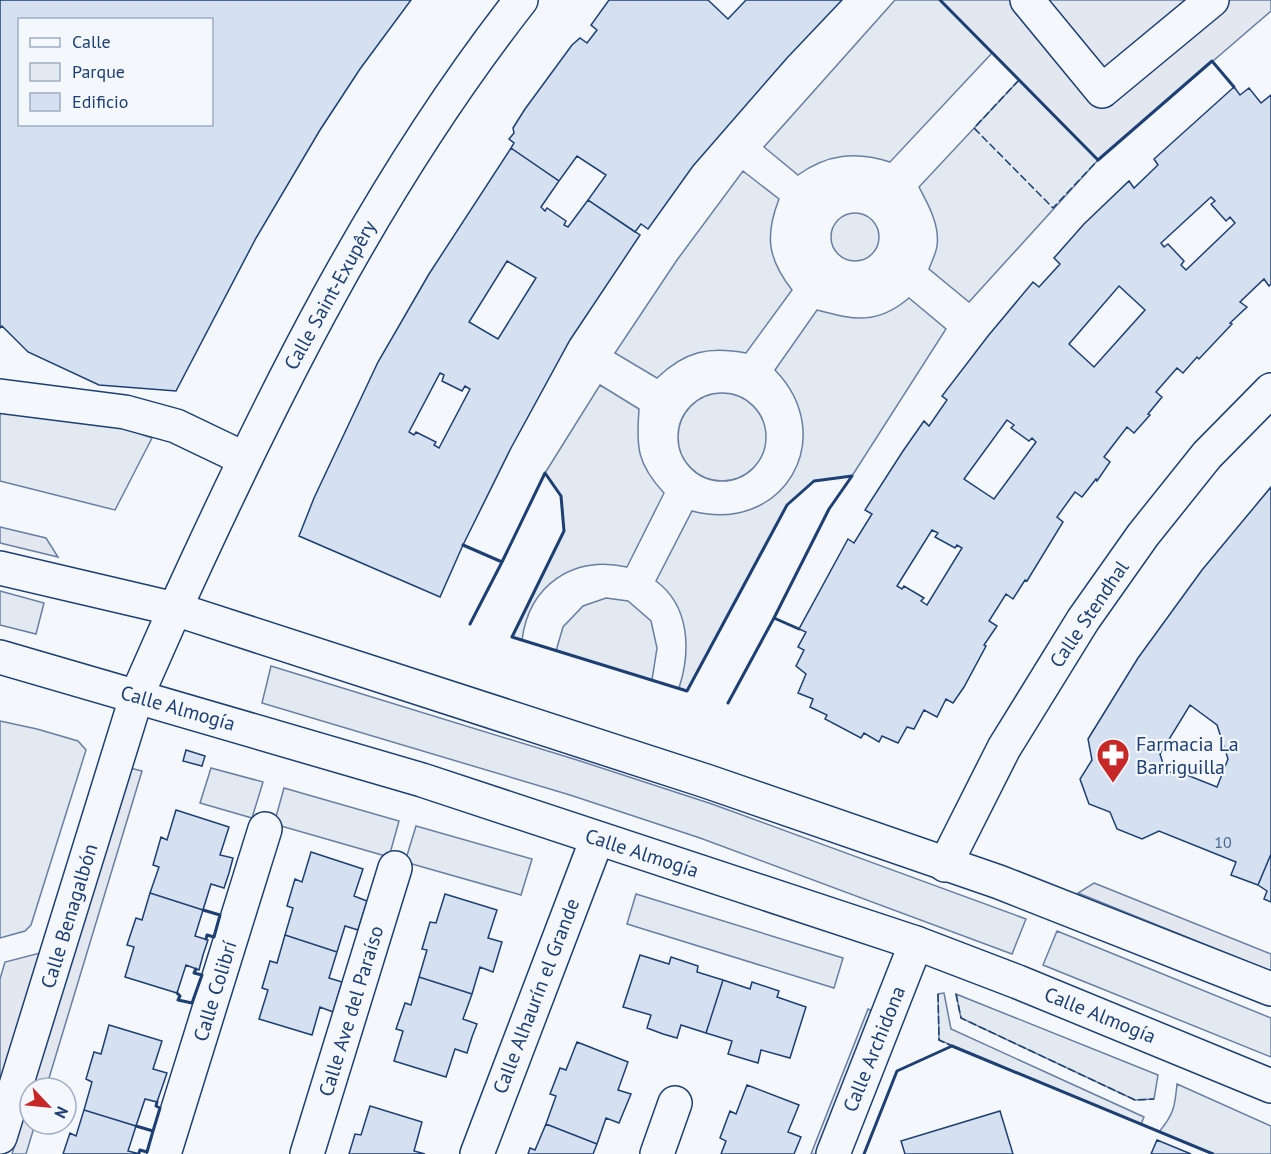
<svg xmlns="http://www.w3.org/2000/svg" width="1271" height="1154" font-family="'PT Sans',sans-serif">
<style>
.green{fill:#e3e9f0;stroke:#687fa3;stroke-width:1.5}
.parking{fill:#e3e8f0;stroke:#687fa3;stroke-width:1.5}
.building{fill:#d5e0f0;stroke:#1d3f73;stroke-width:1.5;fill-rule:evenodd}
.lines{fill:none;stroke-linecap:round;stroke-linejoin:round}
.minor-casing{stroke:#1d3f73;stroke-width:36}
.major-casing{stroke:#1d3f73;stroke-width:36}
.minor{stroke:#f4f7fb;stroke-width:33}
.major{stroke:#f4f7fb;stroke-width:33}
.fence{stroke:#1d3f73;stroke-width:1.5;stroke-dasharray:8 3;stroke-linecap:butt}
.wall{stroke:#1d3f73;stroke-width:3}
.labels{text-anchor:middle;stroke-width:4.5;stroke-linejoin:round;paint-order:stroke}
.number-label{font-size:16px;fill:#4b6792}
.street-label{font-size:20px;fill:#1d3f73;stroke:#f4f7fb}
.poi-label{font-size:20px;fill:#1d3f73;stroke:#f4f7fb;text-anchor:start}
</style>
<rect width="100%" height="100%" fill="#f4f7fb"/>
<path class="green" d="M895,0H940L992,53L890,162C856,151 827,154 798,175L764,147Z
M1019,80L1098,160L969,302L929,269C932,261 936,253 937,246C940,225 928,204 919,187Z
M743,171L779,199C765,235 767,258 792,290L746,353C709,346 685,351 657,378L615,353L677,260Z
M831 237a24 24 0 1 1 48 0a24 24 0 1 1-48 0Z
M909,298L946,329L852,476L814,481L787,505L687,691L679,688C691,651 690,606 656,581L692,511C784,535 840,437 775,370L817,310C855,320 877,325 909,298Z
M600,385L639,409C636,447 637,464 664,493L627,567C573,555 529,585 522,640L512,637L564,531L561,496L545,473Z
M678 437a44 44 0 1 1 88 0a44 44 0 1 1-88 0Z
M0,413L114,425L152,438L115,510L0,481Z
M0,591L44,603L36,634L0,625Z
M606,598L628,601L651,621L657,648L652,680L556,651L563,627L583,606Z
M271,666L577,760L712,804L1026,919L1012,954L700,838L570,795L262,703Z
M0,721L37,729L78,741L86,750L31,925L25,931L0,938Z
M211,768L263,782L252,818L200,803Z
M284,788L399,821L389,857L274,824Z
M416,826L532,859L521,895L405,862Z
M636,894L843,958L834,988L627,924Z
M1057,931L1271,1018V1057L1043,965Z
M944,993L951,1029L1144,1117L1141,1124L939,1040L938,994Z
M956,994L1158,1075L1154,1099L1135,1100L961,1018Z
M1177,1084L1271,1126V1154H1213L1159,1132C1174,1114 1175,1106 1177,1084Z"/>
<path class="parking" d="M940,0H1271V11L1098,160Z
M0,527L46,538L58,557L0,543Z
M130,768L142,771L46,1088H32Z
M1094,883L1271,954V971L1078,893Z
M40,953L0,1085V979L5,962Z
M868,1009L878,1014L823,1154H811Z
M30,1095V1124H35L26,1154H12Z"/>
<path class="building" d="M0,0H411L360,69L320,130L256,238L176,391L99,385L28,352L2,326L0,328ZM20,20H212V124H20Z
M609,0H708L728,19L746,0H842L787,58L693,166L648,229L641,224L635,232L588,200L606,175L577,156L559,181L511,148L514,143L509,139L514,133L513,128L525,109L572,45L580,38L587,43L597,30L591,25Z
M1234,87L1240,95L1249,88L1261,103L1271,95V284L1269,286L1264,279L1240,302L1247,307L1230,323L1232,324L1199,359L1197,357L1183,373L1177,368L1156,392L1162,397L1148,414L1150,415L1134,433L1127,427L1104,457L1110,462L1097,481L1096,479L1082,497L1075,492L1057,517L1063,522L1027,581L1025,580L1013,599L1006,594L989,621L997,626L984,645L986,646L964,687L953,703L946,699L937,717L924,710L914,729L907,727L898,743L882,736L879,742L864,733L861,738L825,719L827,715L810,707L813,699L798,693L806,674L796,666L804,650L798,647L806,632L799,629L848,539L854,543L872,514L865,510L903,451L924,421L929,426L947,400L942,396L988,336L1033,282L1039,287L1060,264L1054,258L1084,224L1129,181L1134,188L1158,165L1154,159ZM1211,197L1215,201L1211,204L1226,221L1230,217L1235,223L1186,270L1181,265L1184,261L1168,244L1164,247L1161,243ZM1119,286L1145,310L1094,367L1069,344ZM1007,420L1014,425L1011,428L1029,441L1032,438L1036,442L994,499L964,479ZM932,530L938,533L935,537L955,548L957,545L962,548L927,605L921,601L924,598L904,586L902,589L897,586Z
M511,148L559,181L541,207L545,211L547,208L566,221L564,225L568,227L588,200L640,235L570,340L511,448L463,545L440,597L299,536L314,498L378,362L429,274ZM507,261L536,278L498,339L469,322ZM440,373L444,375L442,381L462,391L465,386L470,389L439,448L434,445L436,442L416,432L414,435L409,432Z
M1271,487V854L1258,885L1231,875L1236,862L1159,831L1142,839L1117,829L1110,812L1089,804L1080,779L1092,760L1088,739L1138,658L1202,570ZM1190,705L1217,725L1228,759L1217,787L1177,771L1166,773L1160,754Z
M186,750L205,756L202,766L183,761Z
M176,810L229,827L220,855L233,858L229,873L224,888L211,884L203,910L150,893L159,867L153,865L161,837L167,840Z
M311,852L363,869L354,896L367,901L358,930L345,926L337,952L285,935L293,908L287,906L295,879L302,882Z
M1271,854V902L1264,899L1267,891L1258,885Z
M150,893L203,910L195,936L208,940L203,955L199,970L186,965L177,993L125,977L134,947L127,945L136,918L142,920Z
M445,894L497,910L488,938L502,942L493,972L480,967L472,994L419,977L427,950L422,949L430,922L436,923Z
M285,935L337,952L329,978L342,982L333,1012L320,1007L312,1035L259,1019L268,990L262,988L270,961L277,963Z
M640,955L669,964L671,957L698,966L697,972L723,980L706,1033L681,1025L677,1038L663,1034L647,1028L651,1015L623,1007Z
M419,977L472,994L463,1019L477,1024L472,1037L467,1053L455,1049L446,1077L394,1061L403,1031L396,1029L405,1003L411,1005Z
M723,980L750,989L752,982L779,991L777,997L806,1007L790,1058L761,1050L758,1063L728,1054L732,1041L706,1033Z
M109,1025L162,1041L153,1069L167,1073L157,1102L145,1099L136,1126L84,1110L92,1082L86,1079L94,1052L101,1054Z
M577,1042L628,1062L618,1090L631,1094L619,1123L606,1118L597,1144L546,1124L556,1096L550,1094L560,1068L566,1070Z
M747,1085L799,1105L788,1132L801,1137L794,1154H721L726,1141L720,1138L730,1111L736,1114Z
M370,1106L422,1122L414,1151L425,1154H349L355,1134L361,1135Z
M84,1110L136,1126L128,1151L140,1154H63L70,1133L76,1136Z
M1000,1111L1013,1154H905L901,1141Z
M546,1124L597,1144L593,1154H528L530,1148L535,1150Z
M1157,1140L1191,1154H1151Z"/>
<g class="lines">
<g class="minor-casing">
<path id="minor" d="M1027,0L1102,91L1212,0
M0,396L125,412L176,426L245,459
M175,609C272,396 376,185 521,0
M945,865L1004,748L1083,620L1143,535L1207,455L1271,390
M0,1137L137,695
M164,1154L265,829
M307,1154L395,868
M477,1154L597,839
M657,1154L675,1103
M833,1154L916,943"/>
</g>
<g class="major-casing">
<path id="major" d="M0,568L175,609L706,781L999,882L1271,989
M0,657L422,780L916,943L1018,982L1271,1086
M137,695L175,609"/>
</g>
<use href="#minor" class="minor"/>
<use href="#major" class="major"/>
<path class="fence" d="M1019,80L974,128L1053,208L1098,160
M938,994L939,1040L952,1046
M956,994L961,1018L1135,1100L1154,1099"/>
<path class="wall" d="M940,0L1098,160L1212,61L1234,87
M463,545L502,562L545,473L561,496L564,531L512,637L687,691L787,505L814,481L852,476L829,509L774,618
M470,624L502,562
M728,703L774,618L799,629
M203,910L220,915L214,937L207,935L206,939
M177,993L180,996L178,1000L192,1003L202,975L194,973L196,969
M136,1126L153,1131L147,1152L140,1150L139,1153
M153,1131L160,1108L156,1106L157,1102
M864,1154L897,1071L952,1046L1213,1154"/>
</g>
<defs>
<g id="pharmacy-pin" transform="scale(1.725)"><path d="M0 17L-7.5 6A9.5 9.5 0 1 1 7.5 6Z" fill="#c62828" stroke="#f4f7fb"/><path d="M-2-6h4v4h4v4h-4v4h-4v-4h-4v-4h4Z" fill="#fff"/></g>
</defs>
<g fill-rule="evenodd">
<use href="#pharmacy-pin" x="1113" y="755"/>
</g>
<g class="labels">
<g class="number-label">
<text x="1223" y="848">10</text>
</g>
<g class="street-label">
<text transform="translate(330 295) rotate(-61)" y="7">Calle Saint-Exupêry</text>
<text transform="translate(1089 614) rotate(-56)" y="7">Calle Stendhal</text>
<text transform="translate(178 708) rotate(16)" y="7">Calle Almogía</text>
<text transform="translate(642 853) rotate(18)" y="7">Calle Almogía</text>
<text transform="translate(69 916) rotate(-73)" y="7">Calle Benagalbón</text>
<text transform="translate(215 991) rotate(-73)" y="7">Calle Colibrí</text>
<text transform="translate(536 996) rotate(-69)" y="7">Calle Alhaurín el Grande</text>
<text transform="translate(351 1011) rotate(-73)" y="7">Calle Ave del Paraíso</text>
<text transform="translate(1100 1015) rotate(22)" y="7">Calle Almogía</text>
<text transform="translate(874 1049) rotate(-68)" y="7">Calle Archidona</text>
</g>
<g class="poi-label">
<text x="1136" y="751">Farmacia La<tspan x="1136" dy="23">Barriguilla</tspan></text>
</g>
</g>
<rect x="18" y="18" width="195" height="108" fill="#f4f7fb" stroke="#9eadc5" stroke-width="1.5"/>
<rect x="30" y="38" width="30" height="9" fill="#f4f7fb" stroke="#9eadc5" stroke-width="1.5"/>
<text x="72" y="48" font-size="18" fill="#1d3f73">Calle</text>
<rect x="30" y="63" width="30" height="18" fill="#e3e9f0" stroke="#9eadc5" stroke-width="1.5"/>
<text x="72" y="78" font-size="18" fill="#1d3f73">Parque</text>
<rect x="30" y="93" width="30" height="18" fill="#d5e0f0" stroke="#9eadc5" stroke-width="1.5"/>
<text x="72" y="108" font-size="18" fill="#1d3f73">Edificio</text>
<g transform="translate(48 1106) rotate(116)"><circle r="28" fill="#f4f7fb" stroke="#9eadc5" stroke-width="1.5"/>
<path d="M0-4.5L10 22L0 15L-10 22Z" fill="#c62828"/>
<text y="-9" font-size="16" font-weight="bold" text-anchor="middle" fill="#1d3f73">N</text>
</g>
</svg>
